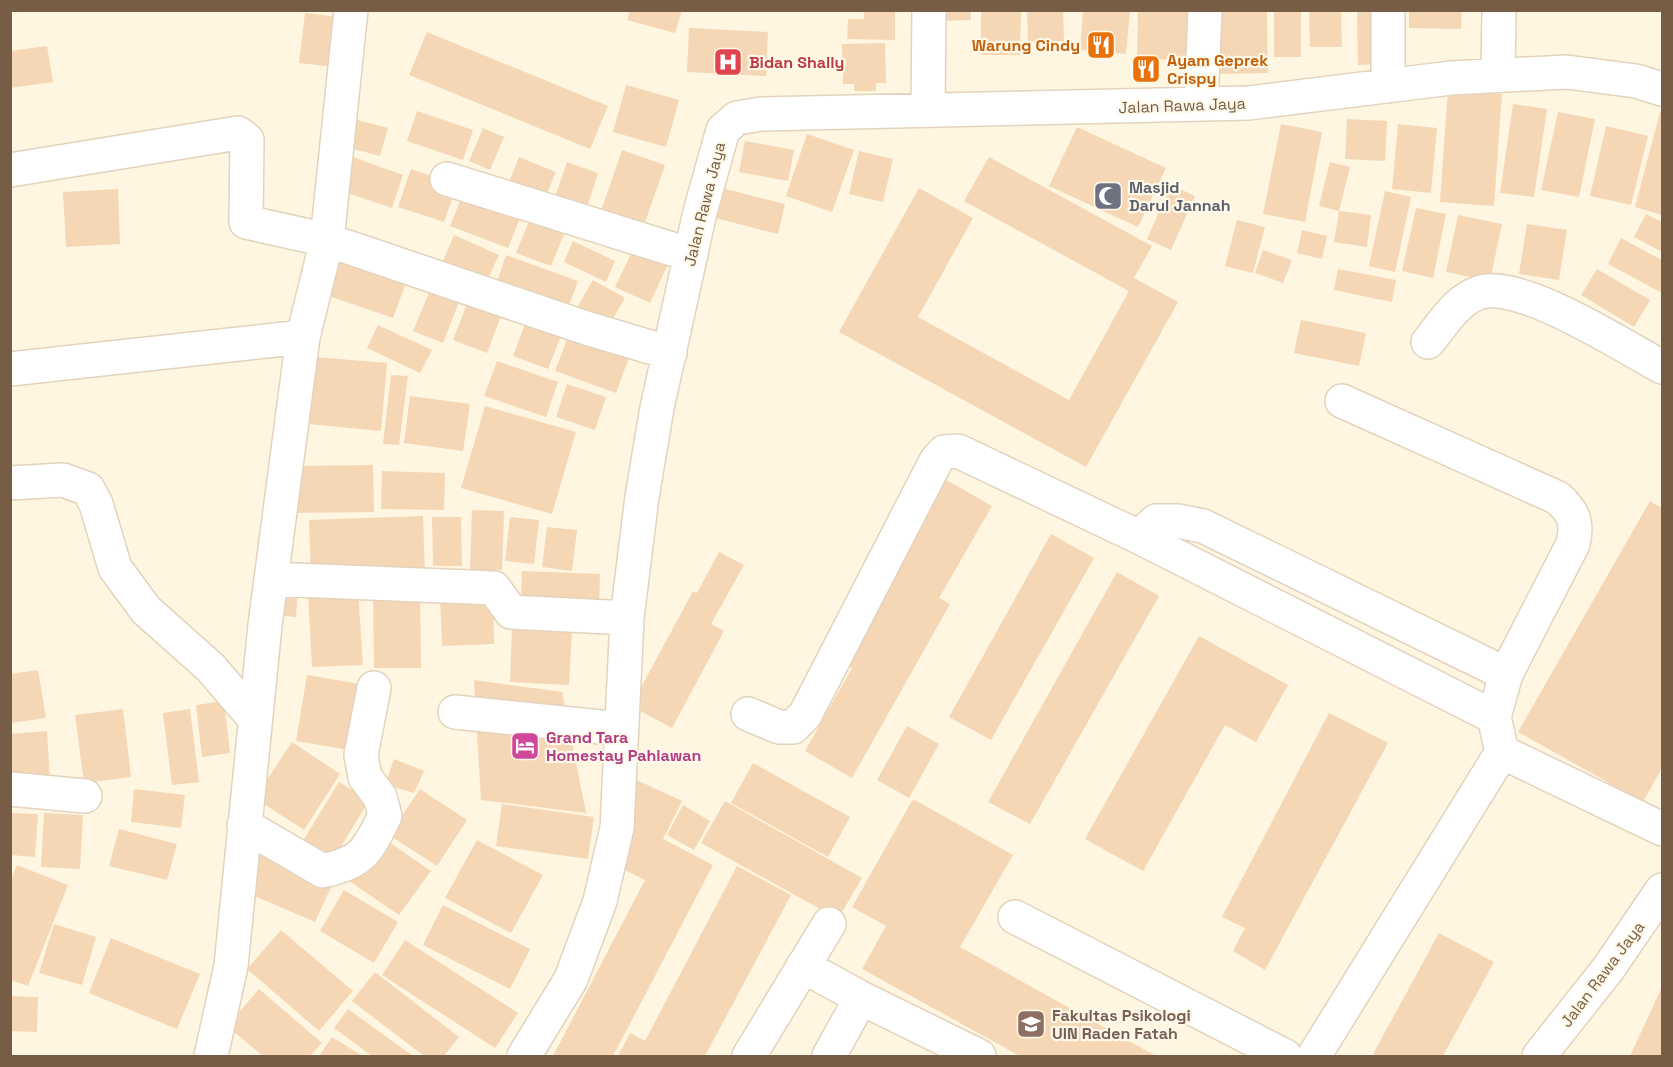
<svg xmlns="http://www.w3.org/2000/svg" width="1673" height="1067" font-family="'Space Grotesk',sans-serif">
<style>
.building{fill:#f5d7b6}
.lines{fill:none;stroke-linecap:round;stroke-linejoin:round}
.minor-casing{stroke:#e3d3bc;stroke-width:36}
.minor{stroke:#fff;stroke-width:33}
.labels{text-anchor:middle;stroke-width:4.5;stroke-linejoin:round;paint-order:stroke}
.food-label{font-size:16px;font-weight:bold;fill:#c56008;stroke:#fff9e9;text-anchor:end}
.health-label{font-size:16px;font-weight:bold;fill:#be3a42;stroke:#fff9e9;text-anchor:start}
.street-label{font-size:16px;fill:#775d46;stroke:#fff9e9}
.worship-label{font-size:16px;font-weight:bold;fill:#5b616d;stroke:#fff9e9;text-anchor:start}
.hotel-label{font-size:16px;font-weight:bold;fill:#b23c85;stroke:#fff9e9;text-anchor:start}
.education-label{font-size:16px;font-weight:bold;fill:#785e54;stroke:#fff9e9;text-anchor:start}
</style>
<rect width="100%" height="100%" fill="#fef6e1"/>
<path class="building" d="M630,10H682L675,33L627,20Z
M864,10L895,11V40L847,39L848,19H864Z
M944,10H971V20L944,21Z
M981,10H1021L1020,55H981Z
M1027,10H1063L1064,41L1028,42Z
M1083,10H1130L1126,54L1080,50Z
M1138,10H1199V60L1137,59Z
M1213,10H1267L1268,73L1214,74Z
M1274,10H1301V57H1274Z
M1309,10H1341L1342,47H1310Z
M1357,10H1384L1385,64L1358,65Z
M1409,10H1462L1461,29L1409,28Z
M305,13L341,17L335,67L299,63Z
M689,28L768,32L766,76L687,72Z
M427,32L608,106L590,149L409,75Z
M885,43L886,83H876V91H854V84H843L842,44Z
M47,46L53,82L10,88V51Z
M626,85L679,100L666,147L613,132Z
M1448,90L1502,94L1494,206L1440,202Z
M1513,104L1547,109L1534,197L1500,193Z
M417,111L473,130L463,160L407,141Z
M1558,112L1595,119L1579,197L1541,190Z
M1660,112L1662,113V200L1660,211L1662,205V215L1635,207Z
M354,119L388,128L380,156L346,147Z
M1347,119L1387,121L1385,161L1345,159Z
M1281,124L1322,132L1305,222L1263,214Z
M1398,124L1437,128L1431,193L1392,189Z
M1606,126L1648,136L1631,205L1590,196Z
M1077,127L1166,168L1138,227L1049,186Z
M483,128L504,137L490,170L469,161Z
M807,134L854,150L832,212L786,196Z
M745,141L794,150L788,181L739,172Z
M622,150L665,165L642,231L599,217Z
M859,151L893,159L883,202L849,194Z
M350,156L403,175L392,208L338,190Z
M519,157L556,172L541,207L505,192Z
M989,157L1152,246L1134,278L1178,302L1086,467L839,332L919,188L973,218L918,317L1069,400L1129,291L964,201Z
M567,162L598,173L586,211L554,200Z
M1330,162L1350,167L1339,211L1319,206Z
M411,169L457,185L444,222L398,207Z
M1171,185L1195,196L1171,250L1147,239Z
M718,187L785,204L778,234L711,217Z
M118,189L120,244L66,247L63,192Z
M465,189L523,211L508,248L450,226Z
M1385,191L1411,197L1395,272L1369,266Z
M1416,208L1446,214L1433,278L1402,271Z
M1339,211L1371,215L1367,247L1334,242Z
M1646,214L1662,222V252L1634,237Z
M1458,215L1502,224L1490,281L1446,272Z
M530,219L565,232L551,266L516,253Z
M1237,220L1265,227L1253,273L1225,266Z
M1527,224L1567,230L1559,280L1519,274Z
M1302,230L1327,236L1322,259L1297,253Z
M454,235L499,255L485,285L441,266Z
M1621,238L1662,260V293L1608,264Z
M573,241L615,261L606,282L564,262Z
M634,248L668,264L650,303L615,287Z
M1263,250L1292,260L1283,283L1255,273Z
M340,254L408,277L393,318L326,295Z
M506,255L578,281L566,313L495,288Z
M1338,269L1396,280L1392,302L1334,290Z
M1597,269L1650,300L1634,327L1581,295Z
M593,280L625,298L608,327L576,309Z
M432,285L461,297L443,343L413,331Z
M469,299L503,311L487,353L453,340Z
M529,314L564,328L548,369L513,356Z
M1301,320L1366,333L1359,366L1294,353Z
M378,325L432,350L420,373L367,348Z
M571,329L631,352L616,393L555,371Z
M304,356L387,363L381,431L298,423Z
M497,361L558,382L546,417L484,396Z
M391,375L408,376L399,445L383,444Z
M567,384L606,397L595,430L556,417Z
M410,396L470,404L463,451L404,443Z
M485,406L576,432L552,514L461,488Z
M373,465L374,512L295,513L294,466Z
M382,471L445,473L444,510L381,509Z
M941,477L992,506L939,598L950,604L852,778L805,751L852,668L837,660Z
M1650,501L1662,508V768L1643,802L1518,732Z
M472,510L504,511L502,570H470Z
M423,516L425,573L311,577L309,520Z
M432,517H461L462,566H433Z
M510,517L539,520L534,564L505,561Z
M547,527L577,530L572,571L542,567Z
M1051,534L1094,558L991,740L949,717Z
M719,552L744,565L711,624L724,631L672,728L631,706L693,591L697,593Z
M522,571L600,574L599,610L521,607Z
M1117,572L1159,596L1030,824L988,802Z
M275,586L298,587L296,617L273,615Z
M373,588H420L421,668H374Z
M358,590L363,665L312,667L308,593Z
M493,594L494,644L442,646L440,596Z
M512,628L572,631L569,685L510,682Z
M1199,636L1288,685L1256,742L1225,725L1143,871L1085,839Z
M38,670L46,718L10,723V674Z
M307,675L360,684L349,750L296,741Z
M474,680L562,692L586,813L481,800Z
M224,701L230,753L202,757L196,705Z
M123,709L131,777L84,783L75,715Z
M190,709L199,782L172,785L163,713Z
M1329,713L1388,743L1265,970L1233,951L1245,928L1222,917Z
M907,726L939,744L909,798L877,780Z
M47,731L50,780L10,782V734Z
M292,742L340,774L304,830L255,798Z
M394,759L424,771L414,793L385,785Z
M753,763L850,817L828,857L731,803Z
M626,775L682,801L663,839L713,865L613,1056H553L645,880L613,864Z
M339,782L369,800L329,867L298,849Z
M134,789L185,795L181,828L131,822Z
M420,789L467,820L437,866L389,835Z
M913,799L1013,855L960,947L1156,1056H1020L862,969L886,926L852,907Z
M725,801L862,878L838,919L701,843Z
M502,804L594,817L588,859L496,846Z
M683,805L710,821L694,850L667,835Z
M10,813L38,814L35,857L10,855Z
M44,813L83,815L80,869L41,867Z
M119,829L177,844L167,880L109,866Z
M380,836L431,871L399,915L349,881Z
M477,840L543,875L511,933L445,898Z
M259,854L332,885L315,922L243,891Z
M17,865L68,885L28,986L10,980V882Z
M737,866L791,895L705,1056H618L630,1033L645,1041Z
M344,890L398,922L374,963L320,931Z
M443,905L530,949L510,989L423,945Z
M54,924L96,937L82,985L39,973Z
M281,930L353,991L319,1031L247,969Z
M1439,933L1494,962L1443,1056H1372Z
M111,938L200,974L177,1029L89,993Z
M405,940L518,1013L495,1048L382,975Z
M375,972L459,1037L444,1056H424L352,1001Z
M1662,987V1056H1630Z
M259,989L322,1043L310,1056H263L227,1026Z
M10,996L38,997L37,1032L10,1031Z
M348,1009L413,1056H372L334,1028Z
M332,1037L363,1056H319Z"/>
<g class="lines">
<g class="minor-casing">
<path id="minor" d="M1498,75L1499,10
M1388,86V10
M1201,104L1205,10
M928,108L929,10
M10,170L238,133L247,140L246,222L327,240L586,328L670,353
M447,179L691,255
M1428,342C1443,324 1457,299 1481,292C1523,281 1623,346 1662,367
M10,369L303,337
M10,483L63,480L88,489L96,504L115,568L146,610L210,667L255,719
M1139,537L1156,521H1178L1203,526L1506,674
M271,579L494,588L511,612L627,618
M455,712L620,729
M748,714L779,727H793L805,715L936,461L944,452L958,451L1139,537L1494,717
M1502,752L1662,829
M10,789L85,796
M244,825L323,871C364,862 367,851 385,816L380,797L365,777L361,755L374,688
M1015,917L1285,1056
M803,966L861,998
M211,1056L231,966L265,625L303,337L327,240L351,10
M524,1056L571,979L600,901L617,828L627,618L642,497L657,408L700,212L723,130L737,118L761,114L1249,103L1451,78L1566,72L1636,81L1662,89
M749,1056L829,924
M829,1056L861,998L979,1056
M1314,1056L1502,752L1494,717L1506,674L1573,544C1578,522 1574,513 1558,498L1342,401
M1539,1056L1608,969L1662,890"/>
</g>
<use href="#minor" class="minor"/>
</g>
<defs>
<g id="restaurant-square" transform="scale(1.5)"><rect x="-9" y="-9" width="18" height="18" rx="4" fill="#e8710a" stroke="#fff9e9"/><path d="M-5-6h1v4h1v-4h1v4h1v-4h1v5L-1.5 .5V6h-2V.5L-5-1ZM5-6V6H3V1.5H1.5Q1.5-4 5-6Z" fill="#fff"/></g>
<g id="hospital-square" transform="scale(1.5)"><rect x="-9" y="-9" width="18" height="18" rx="4" fill="#e0444e" stroke="#fff9e9"/><path d="M-5-5h3v3.5h4V-5h3V5h-3V1.5h-4V5h-3Z" fill="#fff"/></g>
<g id="mosque-square" transform="scale(1.5)"><rect x="-9" y="-9" width="18" height="18" rx="4" fill="#6b7280" stroke="#fff9e9"/><path d="M3.5-4.9A6 6 0 1 0 3.5 4.9A5 5 0 1 1 3.5-4.9Z" fill="#fff"/></g>
<g id="hotel-square" transform="scale(1.5)"><rect x="-9" y="-9" width="18" height="18" rx="4" fill="#d1479c" stroke="#fff9e9"/><path d="M-6-4.5h1.5V1H6V5H4.5V3h-9V5H-6ZM-4 0a1.8 1.8 0 1 1 3.6 0ZM.5 0V-2.5h3Q6-2.5 6 0Z" fill="#fff"/></g>
<g id="university-square" transform="scale(1.5)"><rect x="-9" y="-9" width="18" height="18" rx="4" fill="#8d6e63" stroke="#fff9e9"/><path d="M0-5L7-2L0 1L-7-2ZM-4 1L0 2.5L4 1V4Q0 6-4 4Z" fill="#fff"/></g>
</defs>
<g fill-rule="evenodd">
<use href="#restaurant-square" x="1101" y="45"/>
<use href="#hospital-square" x="728" y="62"/>
<use href="#restaurant-square" x="1146" y="69"/>
<use href="#mosque-square" x="1108" y="196"/>
<use href="#hotel-square" x="525" y="746"/>
<use href="#university-square" x="1031" y="1024"/>
</g>
<g class="labels">
<g class="food-label">
<text x="1080" y="51">Warung Cindy</text>
<text x="1167" y="66" text-anchor="start">Ayam Geprek<tspan x="1167" dy="18">Crispy</tspan></text>
</g>
<g class="health-label">
<text x="749" y="68">Bidan Shally</text>
</g>
<g class="street-label">
<text transform="translate(1182 105) rotate(-2)" y="6">Jalan Rawa Jaya</text>
<text transform="translate(704 204) rotate(-76)" y="6">Jalan Rawa Jaya</text>
<text transform="translate(1602 974) rotate(-53)" y="6">Jalan Rawa Jaya</text>
</g>
<g class="worship-label">
<text x="1129" y="193">Masjid<tspan x="1129" dy="18">Darul Jannah</tspan></text>
</g>
<g class="hotel-label">
<text x="546" y="743">Grand Tara<tspan x="546" dy="18">Homestay Pahlawan</tspan></text>
</g>
<g class="education-label">
<text x="1052" y="1021">Fakultas Psikologi<tspan x="1052" dy="18">UIN Raden Fatah</tspan></text>
</g>
</g>
<rect width="1673" height="1067" fill="none" stroke="#775d46" stroke-width="24"/>
</svg>
